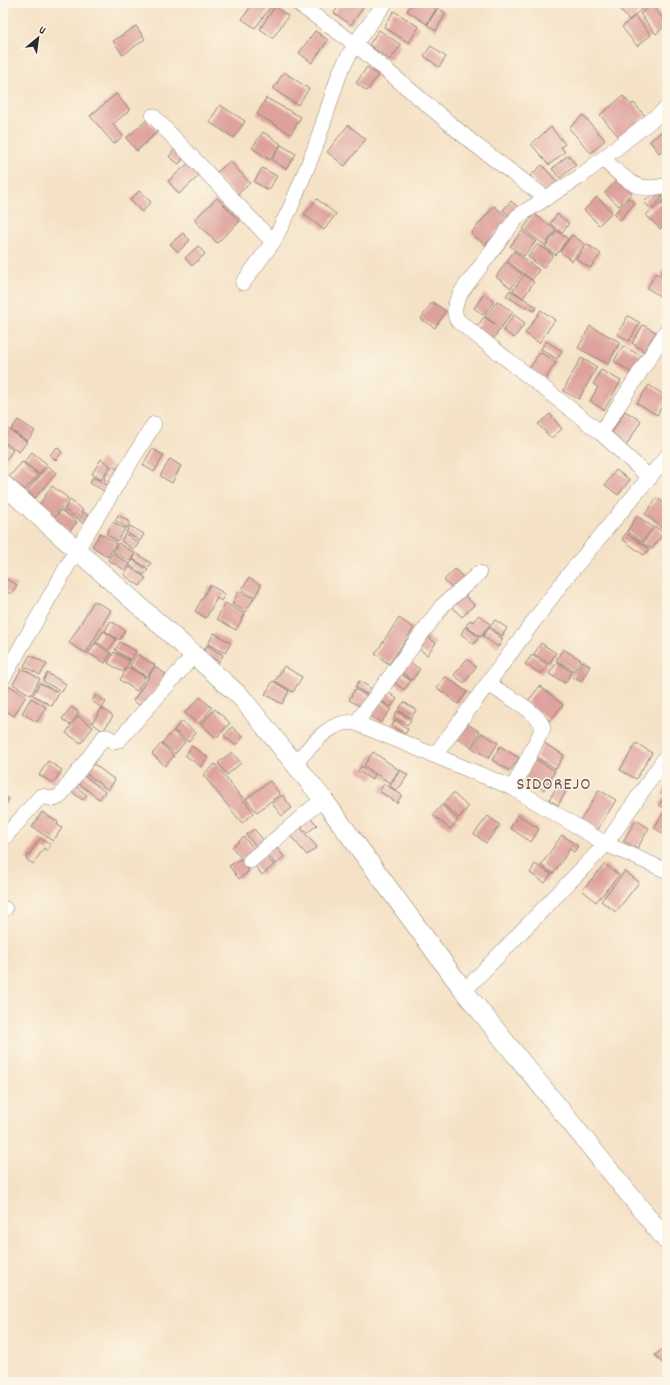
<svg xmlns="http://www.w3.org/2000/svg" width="670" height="1385" font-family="Dekko,sans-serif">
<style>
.building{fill:#dea29e}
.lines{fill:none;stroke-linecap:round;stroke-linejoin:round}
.minor-casing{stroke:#908678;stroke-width:16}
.major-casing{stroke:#908678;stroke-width:20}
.minor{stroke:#fff;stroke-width:15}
.major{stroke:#fff;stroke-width:19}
.labels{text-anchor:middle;stroke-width:3;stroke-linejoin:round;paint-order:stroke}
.quarter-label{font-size:18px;letter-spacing:1px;fill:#6a5553;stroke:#fcf5e5}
</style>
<rect width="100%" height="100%" fill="#fcf5e5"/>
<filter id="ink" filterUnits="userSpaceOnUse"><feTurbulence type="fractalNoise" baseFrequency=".025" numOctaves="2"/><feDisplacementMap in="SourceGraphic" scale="8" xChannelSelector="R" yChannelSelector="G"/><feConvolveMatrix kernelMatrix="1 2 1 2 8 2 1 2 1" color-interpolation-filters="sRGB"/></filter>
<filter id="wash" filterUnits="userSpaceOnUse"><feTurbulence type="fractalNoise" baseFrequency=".012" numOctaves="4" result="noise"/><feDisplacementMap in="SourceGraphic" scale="16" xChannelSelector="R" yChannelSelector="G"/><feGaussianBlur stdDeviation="0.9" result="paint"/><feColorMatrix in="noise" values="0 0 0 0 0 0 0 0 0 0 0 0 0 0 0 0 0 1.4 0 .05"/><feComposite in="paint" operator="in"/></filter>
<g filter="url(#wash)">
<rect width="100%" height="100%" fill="#f5e2c6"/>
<g id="blocks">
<path class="building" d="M253,3H267L271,6L255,28L242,19Z
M341,3H359L364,6L351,25L334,13Z
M412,3H427L436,9L427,24L407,11Z
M619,3H649L629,20L616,5Z
M652,5L667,24L656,34L640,14Z
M275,6L288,16L273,38L260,29Z
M438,8L446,13L436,31L427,25Z
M394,11L419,27L409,43L384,27Z
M635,16L651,35L637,46L622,27Z
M136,26L145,39L123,55L113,41Z
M379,30L401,45L390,60L369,45Z
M315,31L328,40L312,63L299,53Z
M431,46L446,57L439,67L424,56Z
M367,67L378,75L367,91L356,83Z
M284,72L309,89L298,105L273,89Z
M116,94L130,110L113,124L123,136L114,144L90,116Z
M623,96L631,105L634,103L645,116L620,138L600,115Z
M266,98L301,117L291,134L257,114Z
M220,105L245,121L234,138L209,122Z
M583,115L605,140L591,153L569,128Z
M147,120L157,132L137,151L126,138Z
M348,125L366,139L345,166L327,152Z
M551,127L565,144L561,147L565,152L549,165L531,144Z
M664,130L667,133V147L659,153L650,141Z
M263,132L281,144L270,160L252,148Z
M281,145L296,154L286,169L272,160Z
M176,147L186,154L179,164L169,157Z
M568,155L576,165L560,178L552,169Z
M230,161L250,183L236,196L215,174Z
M189,163L200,175L179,194L168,181Z
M542,165L560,185L548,195L530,176Z
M262,168L277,176L269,190L254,182Z
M618,179L632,193L619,206L605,193Z
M657,190L663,197L651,209L644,202Z
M139,191L151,202L142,212L130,200Z
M667,196V206L662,201Z
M597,197L612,212L599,225L584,210Z
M217,198L240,221L217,243L194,220Z
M629,198L635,203L620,220L614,214Z
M317,199L336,214L324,230L304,214Z
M511,201L521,209L513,219L503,210Z
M661,202L667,209V222L660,229L646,215Z
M494,206L509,218L485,245L471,233Z
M534,214L556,230L545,245L523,229Z
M557,214L569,223L562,233L550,224Z
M522,231L536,241L524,256L510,246Z
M557,231L568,239L556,255L545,247Z
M183,233L190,240L178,252L170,244Z
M572,235L585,244L572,261L560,252Z
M538,244L553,255L543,268L528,257Z
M587,244L601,254L590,268L576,259Z
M198,246L205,254L192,266L185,258Z
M514,251L539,270L532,280L507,261Z
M506,262L522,274L511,288L496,277Z
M666,266L667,267V278L660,274Z
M656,273L667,280V292L663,298L647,288Z
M524,275L534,282L523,298L513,290Z
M510,290L537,307L534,311L525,306L524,307L506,296Z
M484,294L494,301L483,315L474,308Z
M497,301L513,312L490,343L474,331L484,317L496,325L485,316Z
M432,302L446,311L435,328L421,319Z
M541,310L555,320L539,343L525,333Z
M514,315L525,323L514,338L503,330Z
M628,316L640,323L629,341L617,334Z
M643,325L656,332L644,351L632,343Z
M590,326L620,342L608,364L578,348Z
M546,341L562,351L557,359L541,349Z
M623,346L645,358L635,375L614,361Z
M540,352L556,362L544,382L528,371Z
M581,358L597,367L579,399L563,391Z
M601,370L621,381L604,410L590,401L598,387L593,384Z
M649,385L667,397L657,415L637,403Z
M625,411L641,421L626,446L610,436Z
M550,414L562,429L551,438L538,424Z
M18,420L35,431L27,441L11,430Z
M3,425L27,442L19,452L3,441Z
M3,443L13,450L3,464Z
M57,447L62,452L56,460L50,455Z
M152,449L164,455L154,472L143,465Z
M32,452L47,464L39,474L24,462Z
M101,459L110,465L101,480L92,474Z
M170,459L181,466L172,483L160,476Z
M22,462L38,475L25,490L9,477Z
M48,466L56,473L35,498L27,491Z
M112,466L120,470L112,484L104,479Z
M616,470L630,480L618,495L605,485Z
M93,477L109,486L106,492L90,483Z
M52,486L68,498L52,520L36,509Z
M657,498L667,505V522L662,528L645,514Z
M70,500L83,510L77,519L64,509Z
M61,510L77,522L69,532L53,521Z
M84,512L90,517L85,525L79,520Z
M118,515L130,522L127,528L115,520Z
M637,516L653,527L642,542L627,531Z
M113,522L125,529L117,541L106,534Z
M130,526L144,534L140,541L126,532Z
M655,527L664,533L652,549L643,543Z
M100,533L116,543L108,557L92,546Z
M626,533L649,549L644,555L622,539Z
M125,534L139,543L134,550L121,541Z
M118,543L135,553L130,561L113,551Z
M113,553L129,564L125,570L108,560Z
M137,554L151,563L148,568L133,559Z
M133,560L148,570L144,575L129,565Z
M129,567L146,578L140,586L124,575Z
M455,569L467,581L456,592L444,580Z
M3,577L17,585L11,594L3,589Z
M249,578L261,585L255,597L242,589Z
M210,585L225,594L221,601L217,598L206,618L195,611Z
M239,591L254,598L246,612L232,604Z
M461,592L474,605L462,617L449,604Z
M94,601L111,610L86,653L69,643Z
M225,603L245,614L236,630L217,619Z
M479,615L490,624L481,637L466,626L470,620L473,622Z
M399,618L414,628L389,664L375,654Z
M495,620L507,628L502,636L490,627Z
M111,621L125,630L120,640L105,631Z
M465,627L479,637L474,644L461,634Z
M489,628L503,639L498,647L483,636Z
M103,631L116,639L109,650L96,642Z
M214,633L231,643L225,653L208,644Z
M424,634L436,643L427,655L415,646Z
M120,642L136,651L131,660L115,650Z
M95,643L111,653L105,663L88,653Z
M541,643L556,653L549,664L534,654Z
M207,645L223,655L219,662L203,652Z
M563,649L581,660L574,671L556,660Z
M114,652L130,661L123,672L108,663Z
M137,654L155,665L147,677L130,666Z
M30,655L47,664L40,675L24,666Z
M532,655L547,665L541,674L525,664Z
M405,659L420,669L412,680L398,669Z
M467,659L476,667L464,683L454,675Z
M583,661L590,666L581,682L573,677Z
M557,662L572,672L565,683L549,674Z
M284,666L302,677L293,692L275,681Z
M128,667L145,677L137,691L120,680Z
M155,667L166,674L144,708L133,701Z
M22,668L40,679L31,695L13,684Z
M397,671L411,681L404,690L391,680Z
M47,673L66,684L62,692L43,681Z
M445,676L467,692L458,704L437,688Z
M273,681L289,691L282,704L265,694Z
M359,681L376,691L373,698L355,687Z
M40,683L59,693L52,706L33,695Z
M10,686L26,696L14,716L3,709V699Z
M540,686L563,705L550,721L527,702Z
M383,688L397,699L391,707L376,697Z
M355,689L369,697L363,708L349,700Z
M96,695L106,702L102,708L92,701Z
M200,697L212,708L198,724L185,713Z
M31,698L46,707L37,722L22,713Z
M375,698L391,709L381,723L365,712Z
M404,702L416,710L411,718L398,710Z
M71,707L79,712L70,725L62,719Z
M102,708L113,716L103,731L92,723Z
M215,709L230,723L216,738L201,724Z
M397,711L411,720L407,725L394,717Z
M78,716L93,727L81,743L66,733Z
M395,720L408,729L405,734L392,726Z
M182,721L196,733L188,742L174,730Z
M466,723L480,732L471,747L457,738Z
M232,727L243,737L235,745L224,736Z
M173,731L185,742L175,754L162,743Z
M482,733L498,743L489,758L472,748Z
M544,743L564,755L556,769L536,757Z
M636,743L652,753L636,779L620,770Z
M161,744L174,756L165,766L152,754Z
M192,746L208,757L201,767L185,755Z
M500,746L519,758L510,771L492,760Z
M232,752L241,763L227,775L218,763Z
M373,752L399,770L390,783L364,766Z
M535,759L555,771L544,790L523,778Z
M48,761L62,770L53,783L39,775Z
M90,761L115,780L108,790L83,771Z
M215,764L254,813L242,823L203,775Z
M361,766L375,775L372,780L358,771Z
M400,770L408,775L397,791L390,786Z
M80,772L105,792L99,799L74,780Z
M270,781L280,794L257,812L246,799Z
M559,783L568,788L558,805L549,800Z
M72,784L87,795L83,800L68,789Z
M384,784L402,795L397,803L379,791Z
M666,786L667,787V810L659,805L665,795L662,794Z
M599,790L616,800L597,831L580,821Z
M453,793L468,807L459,818L443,804Z
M3,795L9,799L3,809Z
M282,795L292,808L282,816L272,803Z
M442,805L458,820L450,829L433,815Z
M665,810L667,811L666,835L654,828Z
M42,812L58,822L57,824L62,828L53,841L32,827Z
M307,814L317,825L307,833L298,822Z
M518,815L539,829L531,842L510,828Z
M488,816L500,825L486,843L474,834Z
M636,820L649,828L637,849L623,841Z
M297,824L317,847L307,855L287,832Z
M254,829L265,842L258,848L246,835Z
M562,835L578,846L574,852L570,849L553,874L541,865Z
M244,837L255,850L243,860L232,847Z
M40,838L51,845L47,851L44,848L33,864L26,859Z
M274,844L284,857L276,864L265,850Z
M264,853L274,865L262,875L252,862Z
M240,859L249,871L239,879L229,866Z
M535,864L551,874L545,883L530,873Z
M605,864L619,875L596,902L582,890Z
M625,871L639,882L616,912L601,901Z
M667,1345V1366L666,1367L655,1355Z"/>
</g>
</g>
<g filter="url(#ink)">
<use href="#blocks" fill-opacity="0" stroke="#908678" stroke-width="1"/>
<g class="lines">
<g class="minor-casing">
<path id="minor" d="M297,3L355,44L473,143L546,198
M153,116L273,242
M603,159C624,178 637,195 667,185
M243,283L273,242L290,209L315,148L340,72L355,44L385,3
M601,433L667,330
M650,478L601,433L457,320C452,309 456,302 462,291L518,216L581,176L667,108
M3,678L76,551L154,424
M488,684C502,693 540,712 543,728L513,788
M356,723L442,606L479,573
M435,755L565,579L667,456
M294,764C310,748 330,718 356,723L513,788L606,844L667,871
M3,839L41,796L54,799L60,796L104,737H107L114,741L119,740L194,655
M250,861L323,799
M3,908L5,909
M464,991L606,844L667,755"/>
</g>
<g class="major-casing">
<path id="major" d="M3,484L241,697L323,799L464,991L667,1241"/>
</g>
<use href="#minor" class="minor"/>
<use href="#major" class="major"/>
</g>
</g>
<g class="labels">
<g class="quarter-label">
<text x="554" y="789">SIDOREJO</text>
</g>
</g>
<rect width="670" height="1385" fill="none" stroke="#fcf5e5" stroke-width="16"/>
<g transform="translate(38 38) rotate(29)" stroke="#fcf5e5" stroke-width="3" paint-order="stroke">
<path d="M0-3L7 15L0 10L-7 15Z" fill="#2b2b2b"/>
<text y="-6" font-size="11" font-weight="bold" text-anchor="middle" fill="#2b2b2b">U</text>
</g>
</svg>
